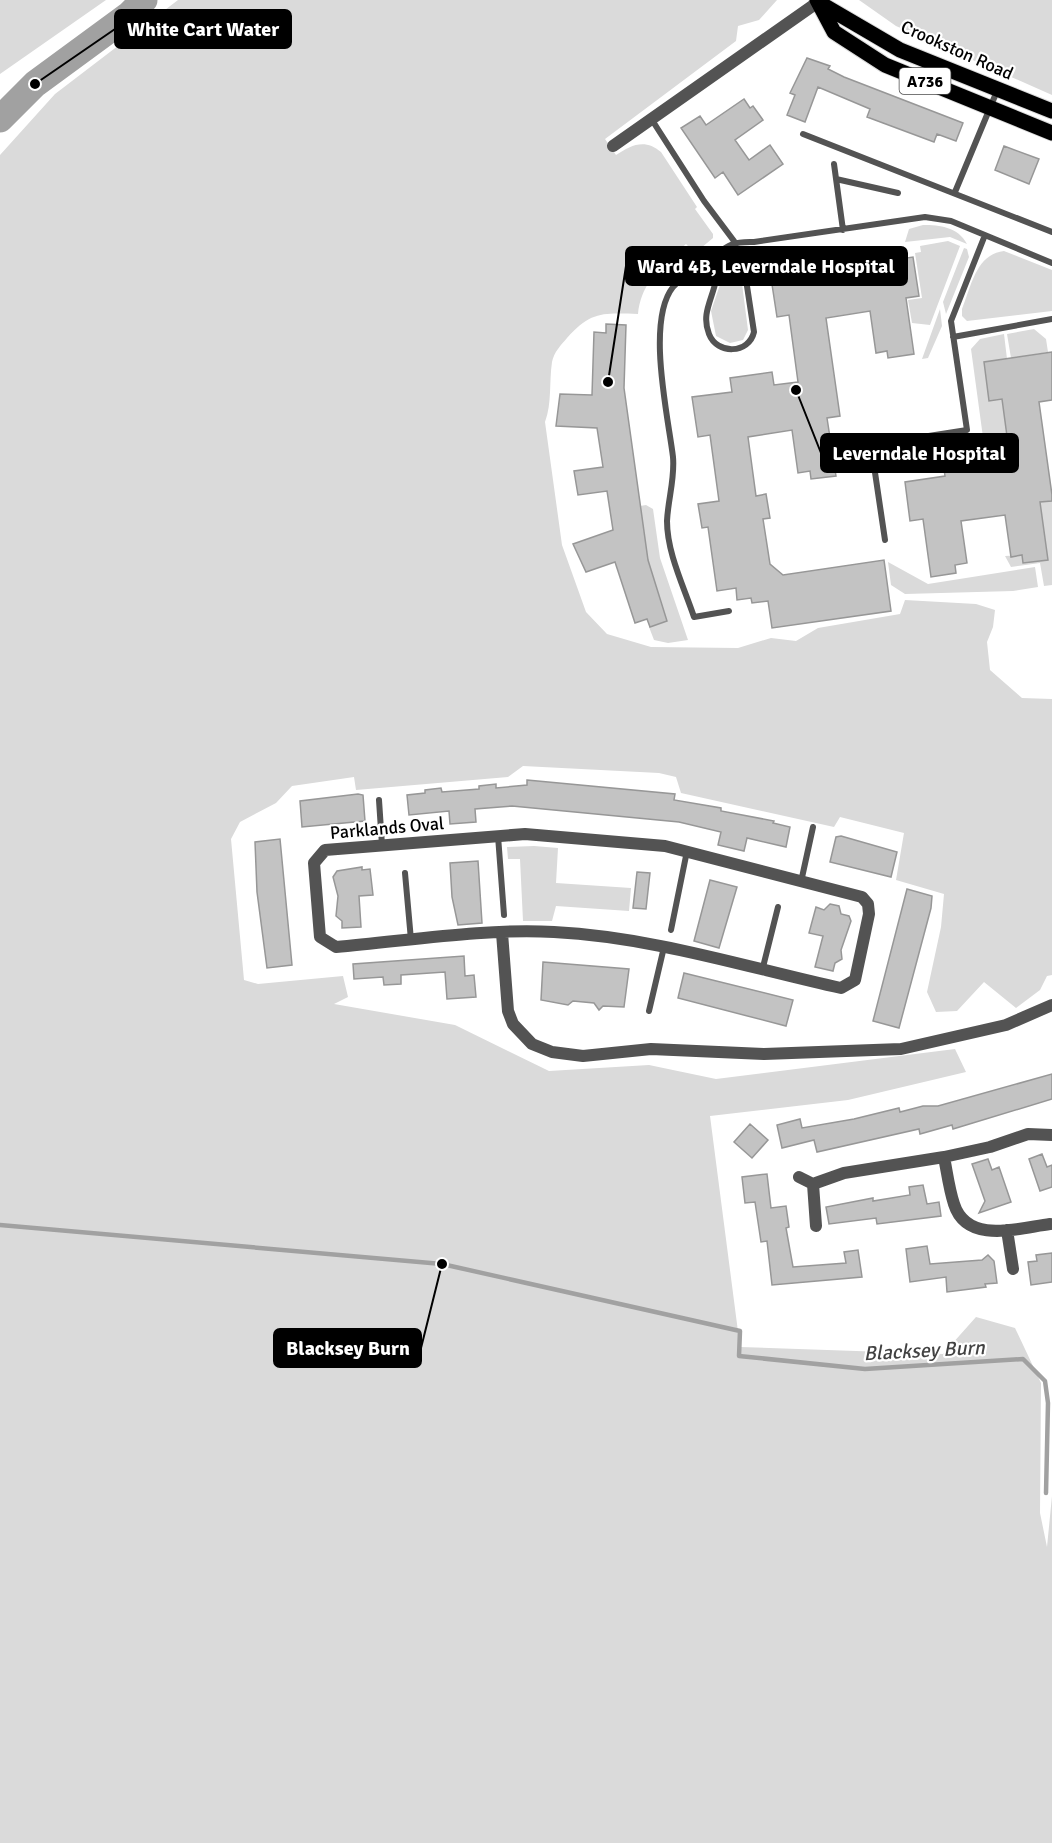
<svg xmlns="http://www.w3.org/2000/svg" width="1052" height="1843" font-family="Signika,sans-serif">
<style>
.green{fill:#dadada}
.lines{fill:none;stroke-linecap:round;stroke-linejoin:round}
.stream{stroke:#a1a1a1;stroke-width:4.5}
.river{stroke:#a1a1a1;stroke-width:27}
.building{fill:#c3c3c3;stroke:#979797;stroke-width:1.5}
.primary-casing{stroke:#dbdbdb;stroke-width:17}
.lane{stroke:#535353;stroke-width:6}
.street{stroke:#535353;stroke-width:12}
.primary{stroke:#000;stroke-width:15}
.labels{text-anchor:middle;stroke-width:4.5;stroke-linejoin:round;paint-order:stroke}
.shield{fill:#fff;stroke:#4c4c4c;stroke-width:1.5}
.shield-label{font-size:16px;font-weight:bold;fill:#000}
.street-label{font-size:18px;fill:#000;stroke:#fff}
.water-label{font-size:20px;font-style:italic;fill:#424242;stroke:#fff}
.leader{fill:none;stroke:#000;stroke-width:2}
.callout-dot{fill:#000;stroke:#fff;stroke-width:2}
.callout{fill:#000;stroke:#000;stroke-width:2}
.callout-label{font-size:20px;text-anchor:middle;font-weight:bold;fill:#fff}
</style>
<rect width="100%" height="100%" fill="#fff"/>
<path class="green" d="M0,0H106L0,74Z
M178,0H777L759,20L738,26L736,41L605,139L616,155C631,145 645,138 661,152L697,207L695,209L713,234V238L695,253L686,244C663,264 641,282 638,314C603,313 591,311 567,338C561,345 554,352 552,362C549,382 552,403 545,422L562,545L586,612L607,634L651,647L738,648L771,638L796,641L818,628L900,614L905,600L976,604L995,610L993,627L987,642L990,670L1022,698L1052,699V975L1047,976L1040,990L1016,1008L984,982L957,1011L936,1012L927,992L941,927L944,894L896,880L904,833L840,817L834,827L681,793L676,777L659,773L523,766L508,777L356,790L354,777L292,786L276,803L240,822L231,839L244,980L258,984L343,976L348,997L334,1004L455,1025L549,1071L649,1065L716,1079L955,1049L966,1072L848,1100L710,1116L740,1347L943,1354L976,1317L1015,1328L1041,1383L1040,1513L1047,1547L1052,1496V1843H0V155L55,94Z
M859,0H1052V95L896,26Z
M923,225C940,225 958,227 967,244L950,237L905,242L909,229Z
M948,241L960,246L930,325L912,323L908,300L922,298L915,253L921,252L920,246Z
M964,248L967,249L969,257L946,314L943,302Z
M1004,251L1052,270V311L967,321L962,316V309C971,287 976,254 1004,251Z
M741,276L748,330L743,340L730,343L716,336L711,311L722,279Z
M940,309L942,326L928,358L922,359Z
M1034,329L1046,339L1048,352L1011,358L1007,334Z
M1004,334L1007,359L984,362L989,400L1002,399L1011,466L987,470L985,460L999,458L997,450L985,452L971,349L980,339Z
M1052,501V585L1044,586L1040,563L1011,567L1005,556L1022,555L1024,563L1048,560L1040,502Z
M646,505L653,509L660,558L688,640L668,643L654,640L649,627L667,621L648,560L640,506Z
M888,562L928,584L1035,567L1038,587L1013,591L905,594L891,585Z
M534,846L558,848L556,883L631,888L629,911L556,906L552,921H523L520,859H508L507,847Z"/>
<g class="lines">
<path class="stream" d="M0,1225L442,1264L740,1331L739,1356L865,1369L1023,1359L1045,1381L1048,1403L1046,1493"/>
<path class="river" d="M0,119L35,84L129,15L144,0"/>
</g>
<path class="building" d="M807,58L830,66L828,69L844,77L963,123L956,141L937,134L934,142L867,117L870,109L818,87L805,122L787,115L795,95L790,93Z
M744,99L750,108L753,106L763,120L735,140L749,160L770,145L783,164L738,195L723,172L715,178L681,128L700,116L706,125Z
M1004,146L1039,159L1029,184L995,170Z
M913,257L919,296L906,298L914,354L888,358L887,351L876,353L870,311L826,318L840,416L827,418L836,476L811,479L810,471L798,473L792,430L748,437L756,496L766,494L770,518L763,519L770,564L783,575L884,560L891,611L772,628L768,601L752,603L751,598L737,600L736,588L717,591L708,527L702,528L698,504L719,501L710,435L698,437L692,397L732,392L730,378L772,372L774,385L798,382L789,315L777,317L771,278Z
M606,324L626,325L624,388L648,560L667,621L650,627L647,619L635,623L615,562L586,572L573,544L613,530L607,491L578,495L574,471L603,467L597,428L556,426L560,394L592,395L594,332L606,333Z
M1052,352V400L1039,402L1052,495V501L1040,502L1048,560L1023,563L1022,555L1011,557L1005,515L961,521L967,563L955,565L956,573L931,577L923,519L910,521L905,482L945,476L943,462L968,458L985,456L987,470L1011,466L1002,399L989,401L984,362Z
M527,780L675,794L674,800L721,808V811L774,821L773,823L790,827L786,847L747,838L744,851L718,845L721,832L679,822L512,806L475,809L476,822L450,824L449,811L409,815L407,795L425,793V790L441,788L442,792L479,789V786L496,784V788L527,785Z
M358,794L363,795L365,821L302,827L300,801Z
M841,836L897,852L891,877L830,862L836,837Z
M280,839L292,965L267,968L257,892L255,842Z
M478,861L482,923L458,925L452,897L450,863Z
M362,867V870L370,869L373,895L359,896L361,927L342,928V921L336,916L338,896L333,877L337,871Z
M637,872L650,873L646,909L633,908Z
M710,880L737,887L719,948L694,941Z
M907,889L932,896L931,908L899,1028L873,1021Z
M830,904L839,906L841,914L849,916L851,921L841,950L842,959L835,963L833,971L815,967L823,936L809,933L816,907L824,910Z
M464,956L465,976L474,975L476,997L447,999L445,972L401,975V984L384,985L383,977L354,979L353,964Z
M543,962L629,969L624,1007L603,1006L599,1010L594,1003L573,1001L568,1005L541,1000Z
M684,973L793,1000L786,1026L678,998Z
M1052,1074V1099L953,1129L952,1125L920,1134L919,1129L817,1152L814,1140L782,1148L777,1125L800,1119L802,1128L854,1119L899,1108L900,1112L923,1106H938Z
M750,1124L768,1140L752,1158L734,1142Z
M1042,1154L1047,1167L1052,1165V1187L1040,1191L1029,1159Z
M988,1159L992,1170L999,1167L1011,1202L979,1213L985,1201L972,1164Z
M767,1174L771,1208L786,1206L789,1227L786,1228L793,1267L846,1263L844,1252L858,1250L862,1277L772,1285L767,1241L761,1242L755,1202L745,1203L742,1177Z
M923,1185L927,1204L939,1202L941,1216L877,1224L876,1218L829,1224L826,1207L873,1198V1201L910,1195L909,1187Z
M927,1246L930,1264L982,1260L988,1255L994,1261L997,1283L985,1284L986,1287L947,1292L946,1277L910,1282L906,1249Z
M1052,1253V1282L1031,1285L1028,1262L1037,1261L1036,1255Z"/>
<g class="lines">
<g class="primary-casing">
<path id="primary" d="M817,0L834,32L885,65L1052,133
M818,2L900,50L1052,111"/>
</g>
<path class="lane" d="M652,120L704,201L734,241L743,260L754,332C749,354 717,355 709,334C701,314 712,300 716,280C717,273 713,265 711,258
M803,134L1052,232
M834,164L843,230
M836,179L898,193
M955,192L997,91
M953,337L1052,319
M885,540L873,459L876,448L884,443L967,430L951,321L985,235
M729,611L694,617C684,587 667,553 667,521C668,499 675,479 673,457C668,416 646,321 673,287C682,277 695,270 706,262C726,248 728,241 754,242L925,217L951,221L1052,263
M379,800L382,845
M498,836L504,915
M405,873L411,940
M801,882L813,827
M671,930L687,851
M762,971L778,907
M649,1011L664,947"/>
<path class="street" d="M613,146L818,2
M525,834L665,846L862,897L868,904L869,914L855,980L841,988C746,967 652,937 554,932C484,928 407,941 336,947L320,937L314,863L325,850Z
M502,933L508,1011L513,1024L532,1044L552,1052L583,1056L651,1049L764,1054L901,1049L1006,1025L1052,1005
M944,1157C947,1172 949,1189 954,1204C967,1245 1019,1228 1050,1224
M799,1177L813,1184
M816,1226L813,1184L844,1173L944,1157L990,1147L1028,1134L1052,1135
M1007,1230L1013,1269"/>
<use href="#primary" class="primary"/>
</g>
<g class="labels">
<rect class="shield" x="899.5" y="68" width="51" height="26" rx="4.5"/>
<g class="shield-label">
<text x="925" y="87">A736</text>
</g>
<g class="street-label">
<text transform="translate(957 50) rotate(24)" y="6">Crookston Road</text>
<text transform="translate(387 828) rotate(-5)" y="6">Parklands Oval</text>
</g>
<g class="water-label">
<text transform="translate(924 1350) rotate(-3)" y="7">Blacksey Burn</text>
</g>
</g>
<path class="leader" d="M35 84L115 29M608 382L626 266M796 390L821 453M442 1264L421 1348"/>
<g class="callout-dot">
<circle cx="35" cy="84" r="6"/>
<circle cx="608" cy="382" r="6"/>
<circle cx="796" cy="390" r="6"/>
<circle cx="442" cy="1264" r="6"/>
</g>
<g class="callout">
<rect x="115" y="10" width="176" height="38" rx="6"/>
<rect x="626" y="247" width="281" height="38" rx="6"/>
<rect x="821" y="434" width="197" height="38" rx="6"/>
<rect x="274" y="1329" width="147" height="38" rx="6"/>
</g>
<g class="callout-label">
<text x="203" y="36">White Cart Water</text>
<text x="766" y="273">Ward 4B, Leverndale Hospital</text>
<text x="919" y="460">Leverndale Hospital</text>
<text x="348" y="1355">Blacksey Burn</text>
</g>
</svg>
